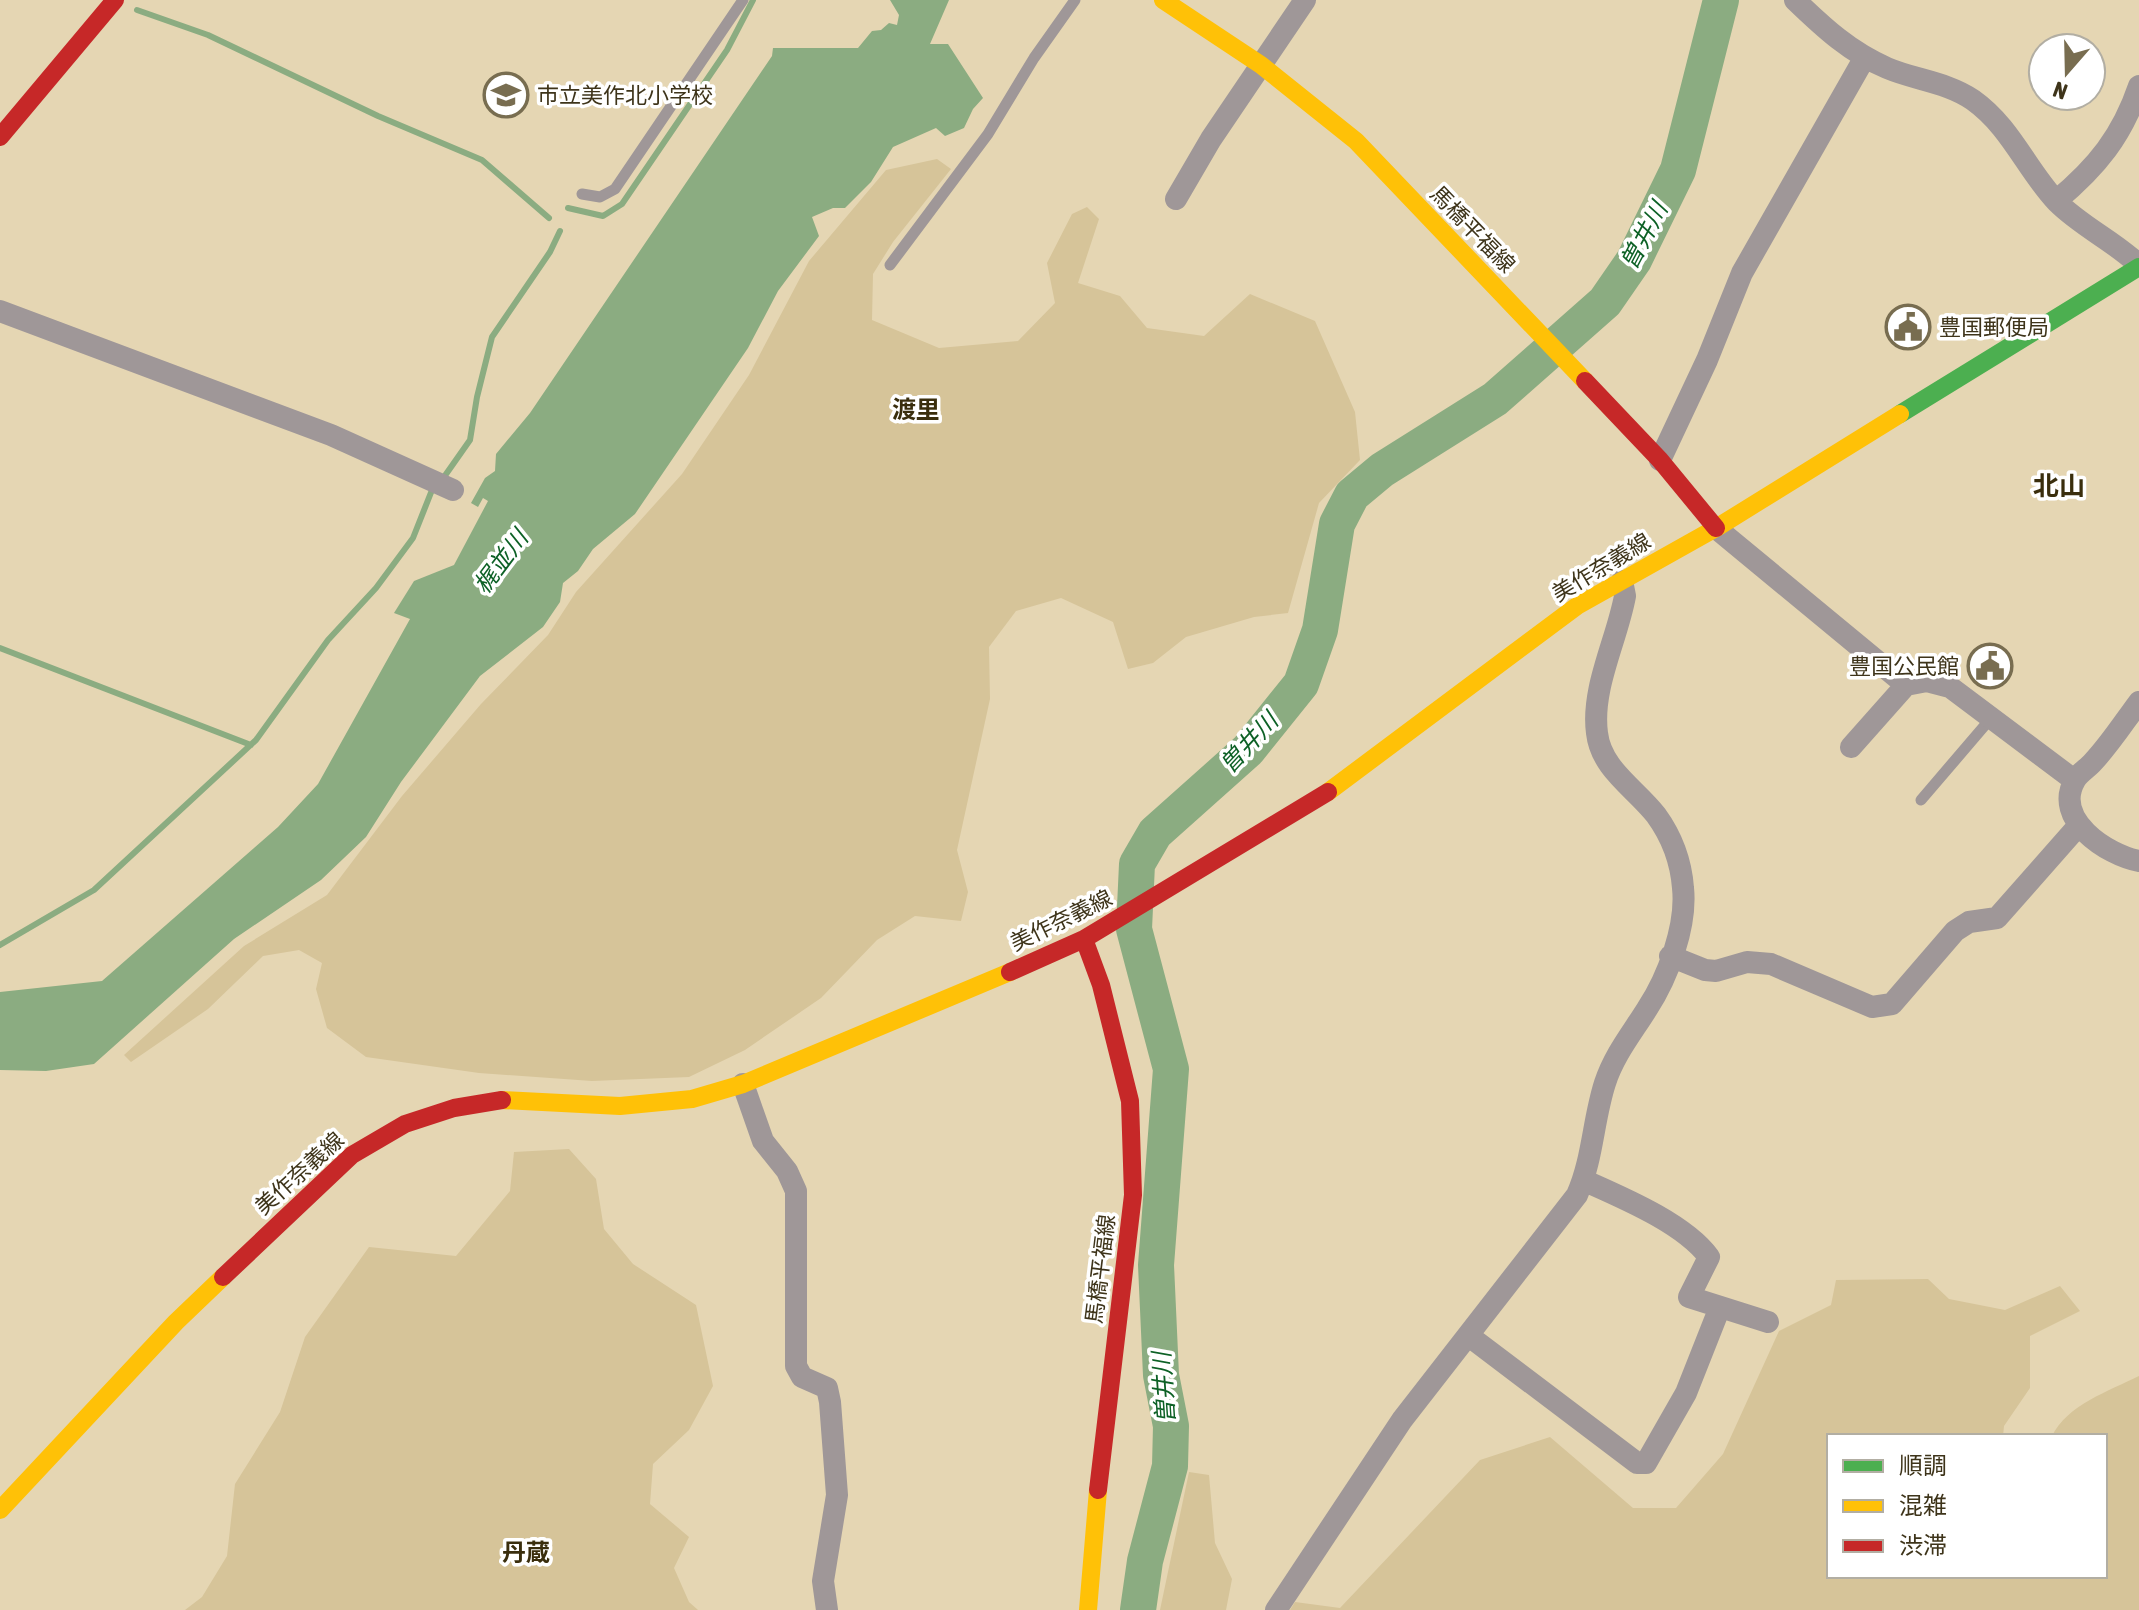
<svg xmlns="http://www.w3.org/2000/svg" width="2139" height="1610" font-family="'Asap Condensed','Noto Sans JP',sans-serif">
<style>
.green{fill:#d6c499}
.water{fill:#8bac81}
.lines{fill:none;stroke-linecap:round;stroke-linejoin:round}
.stream{stroke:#8bac81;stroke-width:6}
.river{stroke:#8bac81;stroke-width:36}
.lane{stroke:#9f9798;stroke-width:11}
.street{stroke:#9f9798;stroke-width:22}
.fast{stroke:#4caf50;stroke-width:18}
.slow{stroke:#ffc107;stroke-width:18}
.jam{stroke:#c62828;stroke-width:18}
.labels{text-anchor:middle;stroke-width:7;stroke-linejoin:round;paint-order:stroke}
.poi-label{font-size:22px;fill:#3e341a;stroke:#fff;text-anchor:start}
.street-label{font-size:22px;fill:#3e341a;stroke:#fff}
.water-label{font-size:24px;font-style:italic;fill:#0d6126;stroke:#fff}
.neighbourhood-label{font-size:24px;font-weight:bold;fill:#3a2e0d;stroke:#fff}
.quarter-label{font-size:26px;font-weight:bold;fill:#3a2e0d;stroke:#fff}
</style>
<rect width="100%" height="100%" fill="#e5d6b3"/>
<path class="green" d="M937,159L951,169L893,242L873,274L872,320L939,348L1018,341L1055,303L1047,263L1072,214L1087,207L1099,219L1078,283L1120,296L1147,328L1204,336L1250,294L1315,321L1355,412L1360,460L1319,503L1288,613L1254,617L1186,637L1153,663L1128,669L1113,622L1061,598L1016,611L989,647L990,699L957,850L968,892L961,921L915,916L877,940L821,998L745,1050L689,1077L592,1081L479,1073L366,1057L327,1028L316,989L322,963L299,950L263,956L208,1009L131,1062L124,1055L244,946L327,895L402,796L481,704L548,635L576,592L682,474L749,375L809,261L886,170Z
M569,1149L596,1179L604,1229L633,1264L696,1305L713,1386L689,1430L653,1464L650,1504L689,1537L674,1568L689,1602L698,1610H185L202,1597L227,1556L235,1484L280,1412L305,1337L369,1247L456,1256L510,1191L514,1152Z
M1928,1279L1949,1299L2005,1310L2060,1286L2080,1311L2030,1336V1388L2004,1426L2003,1436H1829V1576H2105V1436H2052C2067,1405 2109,1391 2139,1376V1610H1290L1295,1602L1340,1608L1480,1460L1550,1437L1633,1508H1676L1723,1454L1779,1331L1831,1305L1836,1280Z
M1189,1472L1209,1475L1215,1543L1232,1579L1226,1610H1160Z"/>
<path class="water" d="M890,0H949L930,44H948L983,98L973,109L964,128L945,136L936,128L893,147L871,182L845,208H833L812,217L819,236L778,291L748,348L635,514L593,549L578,571L563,583L560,602L543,627L480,676L401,782L366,837L321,880L234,939L94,1064L46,1071L0,1070V992L102,981L278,827L318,784L410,619L394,613L414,581L454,565L488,501L483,498L478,507L471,503L485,478L495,471L496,454L530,413L772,56L773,48H858L872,31L881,30L889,23L897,25L899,15Z"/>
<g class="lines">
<path class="stream" d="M137,10L208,35L378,116L482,160L549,218
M568,208L603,216L622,204L727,50L753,0
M444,477L470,440L477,397L492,337L550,252L560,231
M0,648L251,745
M0,945L94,890L256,740L328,640L376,588L413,538L432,490"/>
<path class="river" d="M1138,1610L1145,1561L1170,1466L1171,1426L1161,1375L1156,1265L1171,1069L1134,929L1137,864L1155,833L1248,750L1301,684L1320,630L1337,524L1352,495L1382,470L1495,399L1605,302L1634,260L1678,170L1721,0"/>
<path class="lane" d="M582,194L600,197L615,189L743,0
M890,265L988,134L1034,58L1075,0
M1921,800L1992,717"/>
<path class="street" d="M1795,0C1824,28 1850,52 1887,68C1915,80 1947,82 1973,100C2011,127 2026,169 2057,202C2082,227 2114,241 2139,265
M1176,199L1211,139L1305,0
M2056,201C2097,167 2122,136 2139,86
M0,311L331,435L453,490
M1660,460L1707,360L1742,273L1865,57
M1716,528L1906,685L1851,747
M1906,685L1927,681L1950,687L2074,780
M2139,702C2124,722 2110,744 2093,762C2088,768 2079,773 2075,780C2052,819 2107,855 2139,861
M1670,956L1705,970L1716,971L1747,962L1771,964L1872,1007L1892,1004L1955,931L1969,922L1997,918L2079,825
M743,1084L763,1141L787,1171L796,1191V1366L802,1377L827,1388L830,1402L837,1495L823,1581L827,1610
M1583,1180C1621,1197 1684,1223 1709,1257L1689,1297L1768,1322
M1469,1336L1637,1463H1646L1686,1393L1720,1307
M1276,1610L1402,1420L1577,1195C1593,1159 1593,1120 1605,1083C1614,1055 1632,1033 1647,1009C1668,977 1687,926 1683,888C1681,861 1672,837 1656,815C1635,788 1601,769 1597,733C1591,688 1617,640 1625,596L1622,581"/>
<path class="fast" d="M1900,414L2139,267"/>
<path class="slow" d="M1163,0L1261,65L1356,141L1585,381
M1328,792L1577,606L1716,528L1900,414
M502,1100L620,1106L692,1099L743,1084L1010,972
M0,1510L176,1322L223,1277
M1088,1610L1098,1490"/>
<path class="jam" d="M0,137L115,0
M1585,381L1660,460L1716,528
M1084,939L1101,985L1130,1101L1133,1195L1098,1490
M1010,972L1084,939L1328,792
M223,1277L352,1155L405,1124L454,1108L502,1100"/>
</g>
<defs>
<g id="school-ring" transform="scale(2.3)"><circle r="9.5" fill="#fff" stroke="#786d50" stroke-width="1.5"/><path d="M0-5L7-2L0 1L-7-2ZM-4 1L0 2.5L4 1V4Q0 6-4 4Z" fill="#786d50"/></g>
<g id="civic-ring" transform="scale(2.3)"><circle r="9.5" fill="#fff" stroke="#786d50" stroke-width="1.5"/><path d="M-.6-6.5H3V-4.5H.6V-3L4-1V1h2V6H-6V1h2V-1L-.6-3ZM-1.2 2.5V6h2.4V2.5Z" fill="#786d50"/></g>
</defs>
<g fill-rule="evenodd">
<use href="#school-ring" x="506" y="95"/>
<use href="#civic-ring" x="1908" y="327"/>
<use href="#civic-ring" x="1990" y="666"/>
</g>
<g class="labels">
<g class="poi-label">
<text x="537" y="103">市立美作北小学校</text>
<text x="1939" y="335">豊国郵便局</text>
<text x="1959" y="674" text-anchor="end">豊国公民館</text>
</g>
<g class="street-label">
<text transform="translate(1473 229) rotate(46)" y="8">馬橋平福線</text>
<text transform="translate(1601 567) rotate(-31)" y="8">美作奈義線</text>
<text transform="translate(1061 920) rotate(-26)" y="8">美作奈義線</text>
<text transform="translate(299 1173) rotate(-42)" y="8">美作奈義線</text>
<text transform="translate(1100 1269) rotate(-83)" y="8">馬橋平福線</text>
</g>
<g class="water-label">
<text transform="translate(1644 236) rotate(-62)" y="8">曽井川</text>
<text transform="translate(501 562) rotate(-53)" y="8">梶並川</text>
<text transform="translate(1249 743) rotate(-47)" y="8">曽井川</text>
<text transform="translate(1164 1388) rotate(-94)" y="8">曽井川</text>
</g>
<g class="neighbourhood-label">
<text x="916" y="418">渡里</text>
<text x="526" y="1561">丹蔵</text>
</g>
<g class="quarter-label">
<text x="2059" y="495">北山</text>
</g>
</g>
<rect x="1827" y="1434" width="280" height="144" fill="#ffffff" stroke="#b2aea3" stroke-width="2"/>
<rect x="1843" y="1460" width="40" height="12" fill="#4caf50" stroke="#b2aea3" stroke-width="2"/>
<text x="1899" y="1474" font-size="24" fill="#3e341a">順調</text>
<rect x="1843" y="1500" width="40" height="12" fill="#ffc107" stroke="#b2aea3" stroke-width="2"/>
<text x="1899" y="1514" font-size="24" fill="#3e341a">混雑</text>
<rect x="1843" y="1540" width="40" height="12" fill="#c62828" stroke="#b2aea3" stroke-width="2"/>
<text x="1899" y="1554" font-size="24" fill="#3e341a">渋滞</text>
<g transform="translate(2067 72) rotate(200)"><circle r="38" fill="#ffffff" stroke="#b2aea3" stroke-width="2"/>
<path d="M0-6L14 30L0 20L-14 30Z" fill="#786d50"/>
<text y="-12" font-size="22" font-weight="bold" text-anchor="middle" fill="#3e341a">N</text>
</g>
</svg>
